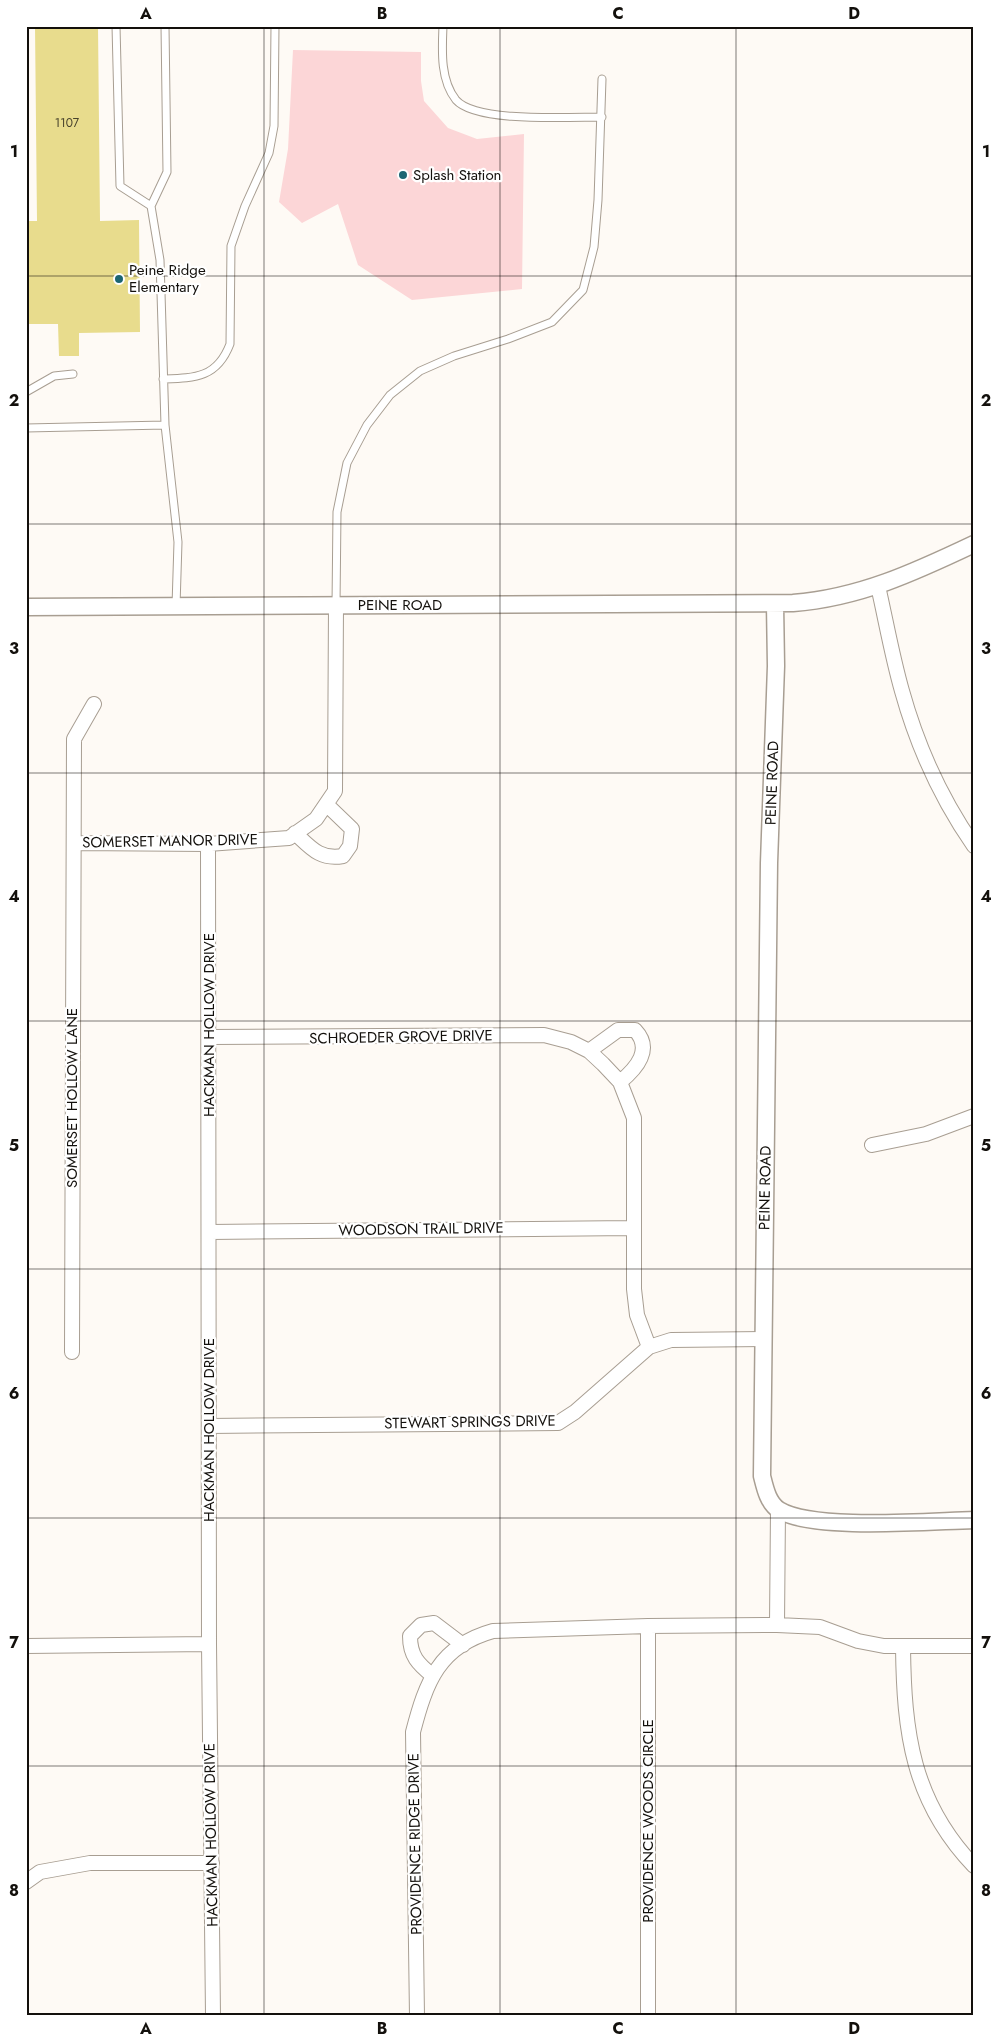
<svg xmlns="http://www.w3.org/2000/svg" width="1000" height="2042" font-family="Jost,sans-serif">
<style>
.green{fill:#fcd6d7}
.building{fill:#e8dc8d}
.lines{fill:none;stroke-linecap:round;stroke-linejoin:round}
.service-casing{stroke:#a89e92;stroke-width:9}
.minor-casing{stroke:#a89e92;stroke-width:16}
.tertiary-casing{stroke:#a89e92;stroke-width:19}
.service{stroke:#fff;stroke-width:7}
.minor{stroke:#fff;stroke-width:14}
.tertiary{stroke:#fff;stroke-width:16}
.grid{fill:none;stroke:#13100c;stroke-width:1;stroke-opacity:0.55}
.poi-dot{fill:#1c6572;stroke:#fff;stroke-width:2}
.labels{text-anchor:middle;stroke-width:4.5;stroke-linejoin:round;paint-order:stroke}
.number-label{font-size:12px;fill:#48432c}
.poi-label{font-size:15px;fill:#13100c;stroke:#fff;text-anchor:start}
.street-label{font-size:15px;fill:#13100c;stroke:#fff}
.neatline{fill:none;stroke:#13100c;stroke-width:2}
.grid-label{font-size:16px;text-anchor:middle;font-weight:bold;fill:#13100c}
</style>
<rect width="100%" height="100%" fill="#fefaf5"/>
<path class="green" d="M293,50L421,52V81L424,101L448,128L477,139L524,134L522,289L412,300L358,265L338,204L302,223L279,202L288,149Z"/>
<path class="building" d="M35,26H98L100,221L139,220L140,332L79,333V356H59L58,324H26V221H37Z"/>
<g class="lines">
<g class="service-casing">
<path id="service" d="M116,26L120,186L151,206L167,172L165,26
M443,26C442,50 440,80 456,100C476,123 570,117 602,117
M151,206L160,260L165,425L178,542L176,606
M163,379C195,378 217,378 230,344L231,246L245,206L269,153L274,126L275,26
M26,392L54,376L73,374
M26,428L165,425
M336,605L337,512L347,463L367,425L390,395L420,371L454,356L508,339L552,322L583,290L594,247L598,200L602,79"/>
</g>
<g class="minor-casing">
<path id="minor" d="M878,586C886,621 892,656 902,691C917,745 942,800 974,846
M295,833C311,848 320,860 343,856L350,846L352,829L326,804
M74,843L208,844L289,838L316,819L335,791L336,605
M208,844L209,1644L213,2016
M210,1037L544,1035L571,1042L589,1051L603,1064L620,1082L634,1118V1289L637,1315L649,1347
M589,1051L618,1030H635C653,1049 637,1068 620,1082
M872,1145L926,1134L974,1116
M210,1232L632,1228
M72,1352L74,739L94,704
M209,1426L558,1423L575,1412L649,1347L671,1340L764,1339
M777,1625L820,1627L858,1641L884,1646H974
M26,1646L209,1644
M903,1647C904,1732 912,1801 974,1866
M433,1676C418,1664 410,1656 410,1636L421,1625L434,1623L463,1645
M26,1882L40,1872L90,1863H212
M417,2016L413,1732C426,1682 439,1646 493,1631L648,1626L777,1625L778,1509
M648,2016V1626"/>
</g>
<g class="tertiary-casing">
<path id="tertiary" d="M775,604L776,666L769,863L762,1476C765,1488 768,1503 779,1510C813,1531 930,1521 974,1520
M26,607L793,603C859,598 915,572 974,544"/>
</g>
<use href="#service" class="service"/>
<use href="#minor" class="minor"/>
<use href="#tertiary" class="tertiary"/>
</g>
<path class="grid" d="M264,26V2016M500,26V2016M736,26V2016M26,276H974M26,524H974M26,773H974M26,1021H974M26,1269H974M26,1518H974M26,1766H974"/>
<g class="poi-dot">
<circle cx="403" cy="175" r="5"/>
<circle cx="119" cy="279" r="5"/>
</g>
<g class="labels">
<g class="number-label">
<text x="67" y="127">1107</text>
</g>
<g class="poi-label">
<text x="413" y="180">Splash Station</text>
<text x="129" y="275">Peine Ridge<tspan x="129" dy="17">Elementary</tspan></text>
</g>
<g class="street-label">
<text x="400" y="610">PEINE ROAD</text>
<text transform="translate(772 783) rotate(-88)" y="5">PEINE ROAD</text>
<text transform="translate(170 841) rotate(-1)" y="5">SOMERSET MANOR DRIVE</text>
<text transform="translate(209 1025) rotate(-90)" y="5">HACKMAN HOLLOW DRIVE</text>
<text transform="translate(401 1037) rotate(-1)" y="5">SCHROEDER GROVE DRIVE</text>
<text transform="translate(72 1098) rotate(-90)" y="5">SOMERSET HOLLOW LANE</text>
<text transform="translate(765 1188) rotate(-89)" y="5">PEINE ROAD</text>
<text transform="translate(421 1229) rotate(-1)" y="5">WOODSON TRAIL DRIVE</text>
<text transform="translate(470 1422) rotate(-1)" y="5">STEWART SPRINGS DRIVE</text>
<text transform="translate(209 1430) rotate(-90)" y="5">HACKMAN HOLLOW DRIVE</text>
<text transform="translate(648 1821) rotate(-90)" y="5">PROVIDENCE WOODS CIRCLE</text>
<text transform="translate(211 1835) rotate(-91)" y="5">HACKMAN HOLLOW DRIVE</text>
<text transform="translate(415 1844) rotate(-91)" y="5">PROVIDENCE RIDGE DRIVE</text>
</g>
</g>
<rect width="1000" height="2042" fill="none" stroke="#ffffff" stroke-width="55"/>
<rect x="28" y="28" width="944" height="1986" class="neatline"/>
<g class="grid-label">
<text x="146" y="19">A</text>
<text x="382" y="19">B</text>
<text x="618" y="19">C</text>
<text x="854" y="19">D</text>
<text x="14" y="157">1</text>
<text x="986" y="157">1</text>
<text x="14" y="406">2</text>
<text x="986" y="406">2</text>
<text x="14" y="654">3</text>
<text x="986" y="654">3</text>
<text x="14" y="902">4</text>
<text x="986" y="902">4</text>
<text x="14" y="1151">5</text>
<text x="986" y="1151">5</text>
<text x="14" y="1399">6</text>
<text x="986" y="1399">6</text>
<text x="14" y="1648">7</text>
<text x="986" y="1648">7</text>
<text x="14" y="1896">8</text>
<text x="986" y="1896">8</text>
<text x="146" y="2034">A</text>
<text x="382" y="2034">B</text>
<text x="618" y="2034">C</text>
<text x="854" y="2034">D</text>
</g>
</svg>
